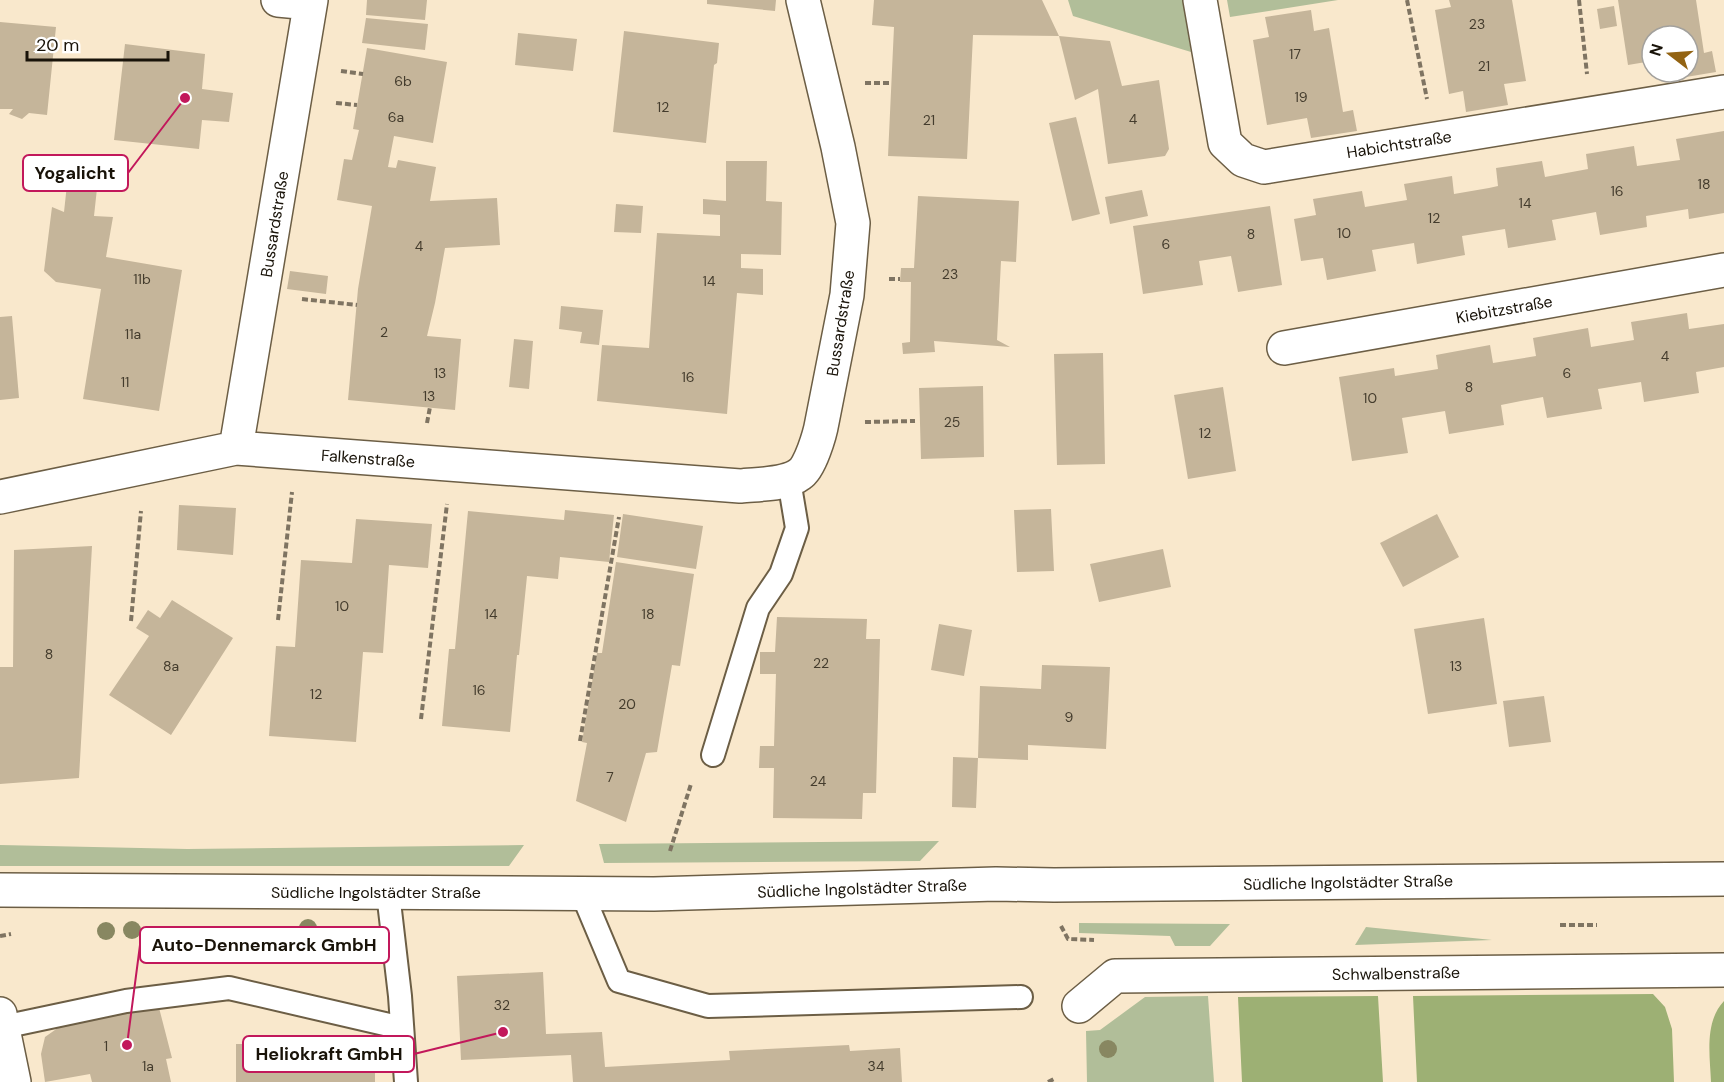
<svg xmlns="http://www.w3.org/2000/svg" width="1724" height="1082" font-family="'DM Sans',sans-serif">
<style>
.green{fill:#b1be99}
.forest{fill:#9db074}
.building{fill:#c5b59a}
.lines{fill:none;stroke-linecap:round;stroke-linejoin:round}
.lane-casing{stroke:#6c5e45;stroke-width:26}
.street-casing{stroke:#6c5e45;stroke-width:36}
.secondary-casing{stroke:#6c5e45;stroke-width:36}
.path{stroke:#7f7462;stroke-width:4;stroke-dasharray:6 3;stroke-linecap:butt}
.lane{stroke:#fff;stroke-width:22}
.street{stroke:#fff;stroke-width:33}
.secondary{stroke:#fff;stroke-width:33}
.tree{fill:#888761}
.labels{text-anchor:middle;stroke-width:4.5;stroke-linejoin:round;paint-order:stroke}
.number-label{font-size:14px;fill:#443c2d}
.street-label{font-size:16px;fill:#191309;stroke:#fff}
.leader{fill:none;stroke:#c2185b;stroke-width:2}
.callout-dot{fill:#c2185b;stroke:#fff;stroke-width:2}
.callout{fill:#fff;stroke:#c2185b;stroke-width:2}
.callout-label{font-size:18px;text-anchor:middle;font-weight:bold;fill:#191309}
</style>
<rect width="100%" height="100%" fill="#f9e8cc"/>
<path class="green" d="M1068,0H1183L1191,52L1073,16Z
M1227,0H1338L1230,17Z
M939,841L920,861L604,863L599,844Z
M0,845L187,849L524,845L509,866H0Z
M1079,923L1230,924L1210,946H1175L1170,936L1079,933Z
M1366,927L1492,940L1355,945Z
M1208,996L1214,1082H1087L1086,1031L1100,1030L1145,997Z"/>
<path class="forest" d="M1653,994L1665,1007L1672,1029L1674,1082H1417L1413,996Z
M1378,996L1383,1082H1242L1238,997Z
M1724,1001V1082H1711C1710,1056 1704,1022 1724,1001Z"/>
<path class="building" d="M367,0H427L425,20L366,15Z
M707,0H776L775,11L707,4Z
M874,0H1042L1059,36L973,35L967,159L888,156L894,27L872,25Z
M1449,0H1512L1526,81L1504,84L1508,105L1466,112L1463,91L1449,94L1435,10L1451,7Z
M1618,0H1696L1704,53L1712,51L1716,72L1674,79L1673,72H1688V36H1652V61L1628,65Z
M1614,6L1617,26L1600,29L1597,9Z
M1311,10L1314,31L1329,28L1343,112L1353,110L1357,131L1311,138L1307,118L1267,125L1253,40L1269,37L1265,17Z
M366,18L428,24L425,50L362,43Z
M0,22L56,27L47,115L29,113L22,119L9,114L13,109H0Z
M624,31L719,43L717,63L714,65L706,143L613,132Z
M518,33L577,39L573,71L515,65Z
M1059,36L1110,41L1122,86L1159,80L1169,149L1165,156L1108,164L1098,89L1075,100Z
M125,44L205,54L202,89L233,93L229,122L202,120L199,149L114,140Z
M367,48L447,62L433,143L394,136L388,167L396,168L398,160L436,167L430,201L497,198L500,245L445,248L435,303L427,336L461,339L455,410L348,400L358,289L372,206L337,200L344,159L352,160L359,130L353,129Z
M1076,117L1100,214L1072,221L1049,123Z
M1724,131V213L1689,219L1688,209L1646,216L1647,227L1600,235L1596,212L1552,220L1556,240L1508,248L1505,229L1462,236L1465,255L1417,264L1414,243L1372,250L1376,271L1327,280L1323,258L1301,261L1294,219L1316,215L1313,199L1362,191L1365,207L1407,200L1404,184L1452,176L1454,194L1489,188L1498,186L1496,168L1542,161L1545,177L1588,169L1586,154L1634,146L1637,166L1680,160L1676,139Z
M70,157L100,161L94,216L113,217L106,257L182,270L159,411L83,399L101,289L56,282L44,271L52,207L64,212Z
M726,161H767L766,201L782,202L781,255L741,254V268L763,269V295L737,293L727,414L597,401L602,345L649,348L657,233L720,236V215L703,214V199L726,201Z
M1142,190L1148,216L1110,224L1105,197Z
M918,196L1019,201L1016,262L1001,261L997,340L1010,347L934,341L935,352L903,354L902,343L910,342L911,282H900L901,268H914Z
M616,204L643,206L641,233L614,232Z
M1270,206L1282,285L1238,292L1231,256L1199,261L1203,285L1143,294L1133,226Z
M290,271L328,276L326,294L287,289Z
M561,306L603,310L599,345L580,343L582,332L559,329Z
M1687,313L1689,329L1724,324V367L1696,372L1699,393L1644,402L1641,382L1598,389L1602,409L1547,418L1543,397L1521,401L1501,405L1504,425L1449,434L1445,411L1402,418L1408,453L1352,461L1339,377L1394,368L1395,376L1426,371L1438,369L1436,355L1490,345L1493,363L1536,356L1533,338L1588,328L1591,347L1634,340L1631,322Z
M12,316L19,398L0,400V317Z
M514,339L533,341L529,389L509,387Z
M1103,353L1105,464L1057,465L1054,354Z
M983,386L984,457L921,459L919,388Z
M1223,387L1236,471L1188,479L1174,395Z
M179,505L236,508L233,555L177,550Z
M1051,509L1054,571L1017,572L1014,510Z
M565,510L614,515L609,562L560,557L558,579L527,576L519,655H517L510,732L442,726L449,649H455L468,511L564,520Z
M623,514L703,526L696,569L617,557Z
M1437,514L1459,557L1403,587L1380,543Z
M356,519L432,524L428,568L389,565L383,653L363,652L356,742L269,736L276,646L295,647L301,560L352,563Z
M92,546L79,778L0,784V667H13L14,550Z
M1163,549L1171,587L1099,602L1090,564Z
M616,562L694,574L680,666L672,665L657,752L646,753L626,822L576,801L587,743L582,742L597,653H602Z
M172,600L233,638L171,735L109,695L149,636L136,628L148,610L160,618Z
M777,617L867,619L866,639H880L876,793H863L862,819L773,818L774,768H759L760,746H774L776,674H760V652H775Z
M1484,618L1497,704L1428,714L1414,629Z
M939,624L972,630L964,676L931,670Z
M1042,665L1110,667L1106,749L1028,745V760L978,758L976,808L952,807L953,757L978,758L980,686L1041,689Z
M1544,696L1551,742L1509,747L1503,701Z
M543,972L546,1034L602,1032L605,1067L730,1060L729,1051L849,1045L850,1051L900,1048L902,1082H573L571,1055L461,1060L457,976Z
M157,1000L172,1058L166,1059L171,1082H92L90,1074L45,1082L41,1054L45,1037L62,1025Z
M236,1044H375V1082H236Z"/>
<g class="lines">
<g class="lane-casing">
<path id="lane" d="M713,755L758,608L781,574L797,528L789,480
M388,893L400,996L406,1082
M582,893L619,981L708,1006L1021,997
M3,1027L126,1001L229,988L402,1028"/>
</g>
<g class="street-casing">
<path id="street" d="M278,0L310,3
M1200,0L1225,143L1243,160L1264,167L1724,92
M1284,348L1724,270
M236,448C262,299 285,149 311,0
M0,497L236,448L740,486C757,484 786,485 800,474C810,468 820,434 822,422L847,295L853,223L838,147L803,0
M1079,1006L1115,976L1724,970
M0,1014L14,1082"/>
</g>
<g class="secondary-casing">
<path id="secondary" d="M0,890L654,894L996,884L1054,885L1724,879"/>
</g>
<path class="path" d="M1407,0L1427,99
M1579,0L1587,74
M341,71L363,74
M865,83H891
M336,103L357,105
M889,279H900
M302,299L357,305
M865,422L915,421
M427,423L430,407
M278,620L292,492
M131,621L141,511
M421,719L447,504
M580,741L619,517
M670,851L691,784
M1560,925H1597
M1061,926L1068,939L1094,940
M0,936L11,934
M1048,1082L1056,1078"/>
<use href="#lane" class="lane"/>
<use href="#street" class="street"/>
<use href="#secondary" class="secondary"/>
</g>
<g class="tree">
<circle cx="308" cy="928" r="9"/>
<circle cx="132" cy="930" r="9"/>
<circle cx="106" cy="931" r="9"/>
<circle cx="1108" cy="1049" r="9"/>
</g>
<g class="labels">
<g class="number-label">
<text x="1477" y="29">23</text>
<text x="1295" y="59">17</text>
<text x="1484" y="71">21</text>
<text x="403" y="86">6b</text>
<text x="1301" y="102">19</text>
<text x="663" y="112">12</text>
<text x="396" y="122">6a</text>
<text x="1133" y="124">4</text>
<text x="929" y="125">21</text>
<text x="1704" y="189">18</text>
<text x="1617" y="196">16</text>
<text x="1525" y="208">14</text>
<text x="1434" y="223">12</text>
<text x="1344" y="238">10</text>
<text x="1251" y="239">8</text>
<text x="1166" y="249">6</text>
<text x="419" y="251">4</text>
<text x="950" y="279">23</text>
<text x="142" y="284">11b</text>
<text x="709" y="286">14</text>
<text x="384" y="337">2</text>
<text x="133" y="339">11a</text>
<text x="1665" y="361">4</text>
<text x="440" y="378">13</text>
<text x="1567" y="378">6</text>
<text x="688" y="382">16</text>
<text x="125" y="387">11</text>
<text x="1469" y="392">8</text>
<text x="429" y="401">13</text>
<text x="1370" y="403">10</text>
<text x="952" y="427">25</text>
<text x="1205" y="438">12</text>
<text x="342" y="611">10</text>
<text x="491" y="619">14</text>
<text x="648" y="619">18</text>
<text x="49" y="659">8</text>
<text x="821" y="668">22</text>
<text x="171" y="671">8a</text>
<text x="1456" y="671">13</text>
<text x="479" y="695">16</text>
<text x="316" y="699">12</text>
<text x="627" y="709">20</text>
<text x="1069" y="722">9</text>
<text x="610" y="782">7</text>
<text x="818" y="786">24</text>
<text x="502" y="1010">32</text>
<text x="106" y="1051">1</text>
<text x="148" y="1071">1a</text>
<text x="876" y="1071">34</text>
</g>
<g class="street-label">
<text transform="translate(1399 144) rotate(-9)" y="6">Habichtstraße</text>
<text transform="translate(274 224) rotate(-81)" y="6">Bussardstraße</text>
<text transform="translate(1504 309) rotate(-10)" y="6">Kiebitzstraße</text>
<text transform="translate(840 323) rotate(-81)" y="6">Bussardstraße</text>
<text transform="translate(368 458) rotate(4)" y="6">Falkenstraße</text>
<text transform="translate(1348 882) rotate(-1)" y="6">Südliche Ingolstädter Straße</text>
<text transform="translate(862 888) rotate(-2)" y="6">Südliche Ingolstädter Straße</text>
<text x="376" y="898">Südliche Ingolstädter Straße</text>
<text transform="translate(1396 973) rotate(-1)" y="6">Schwalbenstraße</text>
</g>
</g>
<path class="leader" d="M185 98L128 173M127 1045L140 945M503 1032L414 1054"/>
<g class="callout-dot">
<circle cx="185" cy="98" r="6"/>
<circle cx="127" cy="1045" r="6"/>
<circle cx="503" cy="1032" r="6"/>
</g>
<g class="callout">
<rect x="23" y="155" width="105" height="36" rx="6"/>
<rect x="140" y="927" width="249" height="36" rx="6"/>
<rect x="243" y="1036" width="171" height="36" rx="6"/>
</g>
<g class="callout-label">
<text x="75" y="179">Yogalicht</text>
<text x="264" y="951">Auto-Dennemarck GmbH</text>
<text x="329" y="1060">Heliokraft GmbH</text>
</g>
<g transform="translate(1670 54) rotate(287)"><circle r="28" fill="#ffffff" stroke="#a3a19d" stroke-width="1.5"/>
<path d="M0-4.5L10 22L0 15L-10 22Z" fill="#936312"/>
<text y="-9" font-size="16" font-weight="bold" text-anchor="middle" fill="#191309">N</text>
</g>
<path d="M27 51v9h141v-9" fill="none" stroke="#191309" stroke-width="3"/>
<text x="36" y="51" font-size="18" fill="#191309" stroke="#ffffff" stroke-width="4.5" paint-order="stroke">20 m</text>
</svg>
